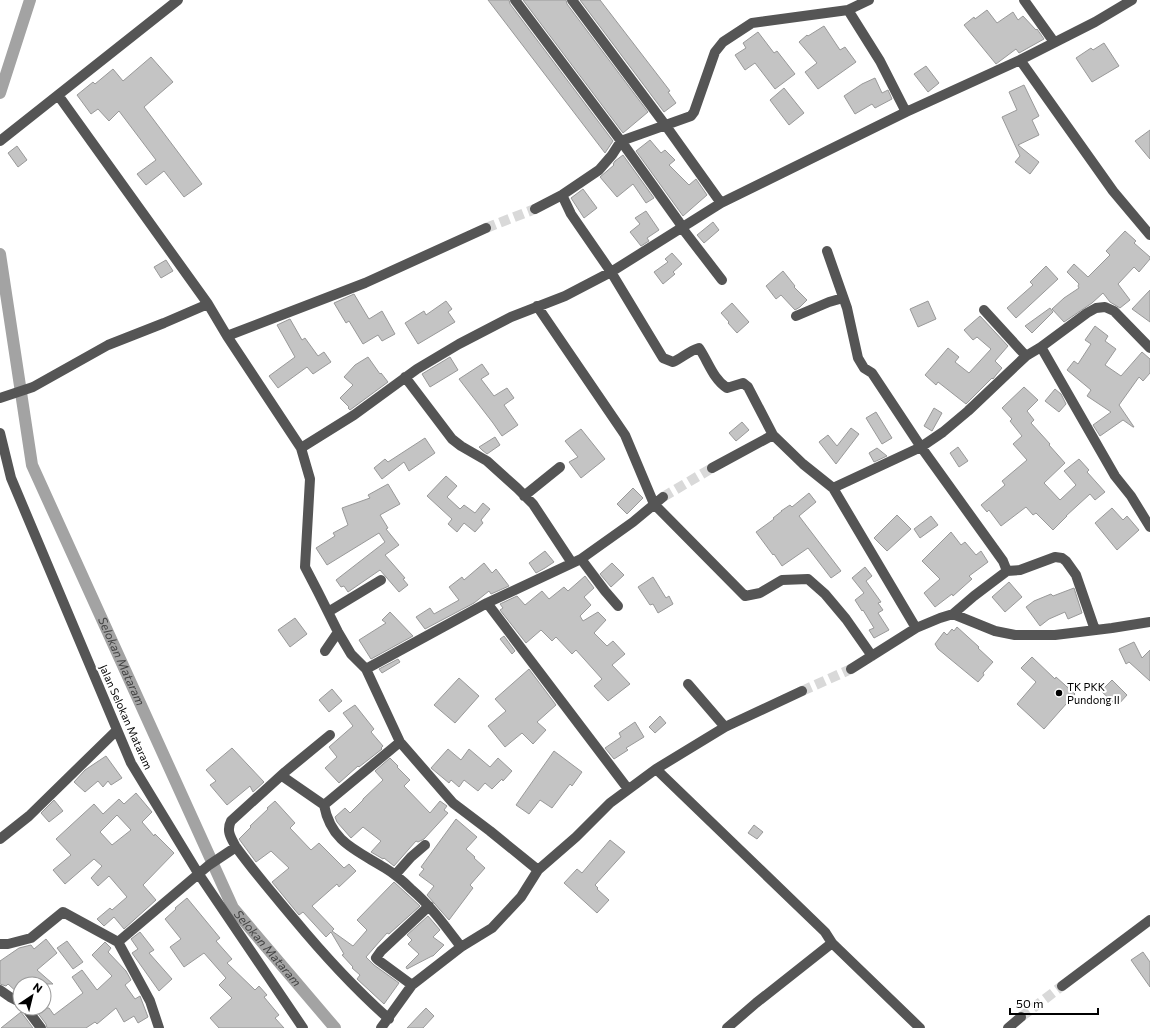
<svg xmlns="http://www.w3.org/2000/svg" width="1150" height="1028" font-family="Commissioner,sans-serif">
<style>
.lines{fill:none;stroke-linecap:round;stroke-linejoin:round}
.canal{stroke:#a3a3a3;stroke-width:12}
.building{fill:#c4c4c4;stroke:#999;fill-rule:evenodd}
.minor-tunnel{stroke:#d9d9d9;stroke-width:10;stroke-dasharray:10 5;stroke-linecap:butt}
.minor{stroke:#555;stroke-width:10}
.poi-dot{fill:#000;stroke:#fff;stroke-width:1.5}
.labels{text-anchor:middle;stroke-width:4;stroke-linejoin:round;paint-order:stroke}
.poi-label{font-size:11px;fill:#000;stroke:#fff;text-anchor:start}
.street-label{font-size:11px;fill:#000;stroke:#fff}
.water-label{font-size:12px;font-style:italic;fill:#444;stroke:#fff}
</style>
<rect width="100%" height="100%" fill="#fff"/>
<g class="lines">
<g class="canal">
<path d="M0,93L30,0"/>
<path id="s1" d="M0,254L32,465L233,908L335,1028"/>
</g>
</g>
<path class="building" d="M488,0H509L510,4L613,141L605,153Z
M523,0H566L567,4L648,112L623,133Z
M580,0H600L670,91L668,92L676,103L664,112Z
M987,10L997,23L1013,12L1018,20L1023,16L1036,30L1037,29L1044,39L1019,53L1016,49L996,64L964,25L974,17L975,19Z
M824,26L840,50L845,47L856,62L818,89L805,72L817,63L799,42L807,35L808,36Z
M758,32L774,53L777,51L795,74L775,89L755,63L745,70L735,55L746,48L743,43Z
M1104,43L1119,66L1092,82L1076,58L1091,48L1093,50Z
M151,57L173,82L144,107L202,184L184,197L164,171L146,185L137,174L156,160L119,111L109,121L98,109L91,114L77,95L93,82L95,84L113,69L123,81Z
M926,66L939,83L928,92L914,74Z
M875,78L882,93L888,90L892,99L875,108L872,104L855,114L844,96L862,84Z
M1024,85L1039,116L1032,120L1039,135L1018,145L1039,162L1030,174L1015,162L1020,156L1002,117L1017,110L1009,92Z
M784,88L804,113L789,125L770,100Z
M1150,130V159L1135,141Z
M650,140L661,153L665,150L675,160L669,165L689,185L696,179L707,195L683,216L636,151Z
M17,146L27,160L18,167L8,153Z
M623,155L654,198L646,203L633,184L617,197L600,177L614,165L613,164L615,161Z
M583,189L597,208L584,218L571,198Z
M646,211L659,230L647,238L649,241L641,246L630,232L640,224L635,218Z
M713,222L719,230L704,243L697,235Z
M1125,231L1136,241L1134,243L1150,257V259L1139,272L1134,267L1118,284L1130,300L1120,308L1110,302L1103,293L1092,303L1064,322L1052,309L1064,298L1079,288L1078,286L1079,284L1067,272L1074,264L1088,277L1110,255L1106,251Z
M672,253L682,264L673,272L675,274L663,284L654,272L668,262L665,259Z
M166,260L173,271L161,278L154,267Z
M1046,266L1058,279L1016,318L1007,308L1033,285L1030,282Z
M783,271L795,286L794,287L807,300L800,307L795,310L781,295L776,299L766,286Z
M1150,290V322L1132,309Z
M354,294L369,319L382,311L395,334L382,341L378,335L363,344L349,321L346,323L334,303Z
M446,301L452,309L448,312L455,322L418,344L405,323L424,311L426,315Z
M928,301L936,319L918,327L910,309Z
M732,303L749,322L737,333L728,323L729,322L721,313Z
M1050,308L1053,312L1032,333L1025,326Z
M980,316L1008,346L995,361L1002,368L996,375L993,379L992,378L966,404L938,382L936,385L925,375L948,348L959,357L955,362L969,373L991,349L977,337L973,340L964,330Z
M290,319L302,340L305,338L318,356L324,352L331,362L313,374L307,367L278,388L269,376L295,357L277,325Z
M1095,326L1108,336L1105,341L1116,349L1105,365L1121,376L1142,352L1150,359V373L1143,381L1139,377L1119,405L1134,427H1133L1123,420L1100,436L1093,425L1111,412L1087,396L1091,390L1067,370L1074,361L1078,364L1091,344L1085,340Z
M368,357L380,374L381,373L388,382L350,410L348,408L349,407L340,398L353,385L344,377L355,365Z
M450,357L458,370L430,387L422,374Z
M482,364L489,374L481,379L494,396L507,388L514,398L504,405L518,425L502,436L493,423L459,379Z
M1024,387L1038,400L1027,411L1034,420L1031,423L1050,444L1049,445L1065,463L1044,483L1060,500L1076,485L1064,471L1079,459L1089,470L1087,472L1105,492L1095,500L1090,494L1066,516H1067L1053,530L1036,513L1033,515L1026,507L1001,526L989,510L987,512L981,505L1005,485L1002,481L1027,460L1013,444L1022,436L1010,421L1012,419L1002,408Z
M1055,389L1061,394L1066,404L1059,412L1045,401Z
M934,408L942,413L932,431L924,426Z
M876,412L892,438L882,444L866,418Z
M742,422L749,430L736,441L729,433Z
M851,428L859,434L836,464L819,442L828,435L837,446Z
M581,429L605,459L581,478L569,462L578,457L565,441Z
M495,437L500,445L487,454L482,450L479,447Z
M425,438L435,453L409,471L404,462L382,479L374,468L385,459L388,462Z
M958,447L968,461L959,467L950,453Z
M877,448L887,456L874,462L869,453Z
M446,476L457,486L447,497L460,509L464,505L475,513L483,503L490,509L481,520L483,523L475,532L464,523L457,532L448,524L452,519L427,496Z
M388,484L400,504L380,515L388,528L386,529L399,545L385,555L405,578L403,579L408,585L399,592L380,570L348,592L344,586L341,587L336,580L385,542L379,533L327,565L316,548L335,536L333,533L348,525L342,508L370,498L368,495Z
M633,488L643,498L627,514L617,504Z
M809,493L816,502L799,516L841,571L831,578L808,548L782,566L774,554L773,555L756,532L774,519L773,518L782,511H781L790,505L792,507Z
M1112,508L1123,520L1127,516L1139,530L1117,550L1095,523Z
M897,515L911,529L887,551L874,538Z
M931,516L938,525L920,538L914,529Z
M951,532L961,545L965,542L976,555L981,551L988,562L969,576L972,579L953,596L952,594L935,607L924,593L940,579L922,561Z
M545,551L554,562L545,568L536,573L529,563Z
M484,563L492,573L496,569L509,586L491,594L489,591L474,603L425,629L416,617L430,608L434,614L459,600L449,587L462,577L464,580Z
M612,563L624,575L611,587L600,574Z
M865,567L872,576L866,581L881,602L878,603L883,610L878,613L889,630L874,638L869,630L874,628L863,610L862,611L855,600L864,593L852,578Z
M585,576L594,588L584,597L591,605L580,616L583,621L598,612L606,620L594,633L607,646L613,641L625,654L612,665L630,684L608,701L594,686L602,679L576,650L572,654L556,637L552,641L541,630L526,643L500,610L503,608L500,604L517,596L525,605L542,591L549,599L564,587L568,591Z
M653,577L666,598L669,596L673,604L658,613L653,604L650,605L638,587Z
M1009,582L1022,597L1005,612L992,597Z
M1074,588L1082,613L1068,619L1065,612L1049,619L1040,626L1026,607L1034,601L1051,594L1053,596Z
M390,612L413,636L371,659L359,640L386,623L382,620Z
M295,618L307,634L290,647L278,630Z
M957,627L979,647L978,648L993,662L983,673L984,675L978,682L938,649L935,644L944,632L947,635L952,629L954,631Z
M504,636L515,651L512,654L500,639Z
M1134,642L1142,658L1150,650V681L1129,662L1126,664L1119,649Z
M1032,657L1055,679L1056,677L1075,694L1044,729L1017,704L1036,682L1021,668Z
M398,659L400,662L382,673L379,669Z
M529,669L556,705L537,722L546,730L533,744L522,733L505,747L488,726L506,711L495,699Z
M459,678L479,696L455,723L434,705Z
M1112,680L1127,695L1117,706L1101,691Z
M332,689L342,701L329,712L319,700Z
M355,705L374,729L371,732L383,746L381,748L382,749L359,767L358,766L339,783L325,768L337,757L329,747L353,726L343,713Z
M660,716L666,723L655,733L649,727Z
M635,722L644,737L626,748L628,750L614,759L605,748L621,737L619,733Z
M232,748L264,782L253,792L250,786L227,805L210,785L216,781L206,770Z
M448,749L461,760L469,749L490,767L498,758L512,771L503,781L502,779L492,789L485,783L478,791L464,780L459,787L451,780L449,783L431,768Z
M554,751L582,772L572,786L570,784L552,808L540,800L529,814L516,805Z
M106,756L122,778L111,785L108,781L103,787L98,781L85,792L74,782L85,770Z
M390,758L398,766L397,767L410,780L404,786L430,813L440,801L447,806L444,810L448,813L424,839L418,842L416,841L394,866L384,858L383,859L371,852L381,841L363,827L351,838L337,822L335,817L345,808L350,813L363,800V799L383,780L375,771Z
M136,793L152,812L142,822L154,836L155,834L174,853L143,885L156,900L124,929L114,917L104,926L97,919L110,908L112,910L127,897L109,876L98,886L91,878L102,866L94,859L65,884L53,870L71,855L56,839L94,804L103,814L119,799L124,804ZM117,815L131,830L112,845L100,832Z
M54,800L63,811L49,822L41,813Z
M275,801L295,823L290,828L311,850L319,843L344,868L349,864L356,871L339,887L337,884L312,906L334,929L332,931L353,946L367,930L357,920L394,882L420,906L389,934L387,933L366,957L374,965L399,983L384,1004L357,979L360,975L352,968L353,967L342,955L344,954L331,932L326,937L303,912L299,915L272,882L289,868L271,851L256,862L239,839L251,827L250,826L268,809L267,808Z
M456,819L477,837L466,849L475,857L474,858L485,868L470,885L473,888L449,920L427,895L434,886L419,875L424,869L421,867Z
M754,825L763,832L757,839L748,833Z
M610,840L625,852L595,885L598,888L597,889L609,900L597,913L564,883L577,869L582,873Z
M187,898L220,938L216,941L232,959L227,963L255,990L259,986L267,995L264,997L279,1015L275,1018L284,1028H219L210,1018L232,998L219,985L226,978L204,953L184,967L170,947L181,939L165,919L176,909L175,908Z
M428,916L440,930L433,937L444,945L433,956H432L407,969L406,967L419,954L408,944L412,940L407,935Z
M140,932L154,950L149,953L172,979L159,991L132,953L138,949L131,939Z
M46,939L57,953L37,970L53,984H20V995L8,984L6,986L0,984V961L19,948L31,945L34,949Z
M67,941L83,962L73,969L57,948Z
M105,942L111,948L108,952L126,971L131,980L125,985L135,999L140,996L148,1017L138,1023L134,1016L124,1022L116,1008L97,1024L95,1022L86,1028H47L46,1024L34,1008H49L54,1015L83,993L72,977L82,970L97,990L112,976L92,955Z
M1143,952L1150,962V987L1131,960Z
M426,1008L434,1016L423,1028H407Z
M21,1012L33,1028H1Z"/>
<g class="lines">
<path class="minor-tunnel" d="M486,228L535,209
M663,497L712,468
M802,691L851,669
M1021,1017L1062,986"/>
<path class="minor" d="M515,0L621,141L679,222L682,228L722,280
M572,0L666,126L721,203
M1024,0L1054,42
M848,10L880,61L906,112
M1020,60L1113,191L1150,235
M58,95L208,304L227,336L301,448L310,479L305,567L318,592L338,632L351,654L366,669L400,742L453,803L490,831L538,870
M0,141L178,0
M562,195L571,214L611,272L721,203L906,112L1020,60L1095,22L1132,0
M535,209L562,195L599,170L612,155L621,141L691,116L694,112L715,52L723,42L752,23L848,10L869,0
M827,251L847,308L858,358L864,368L872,373L921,447L1003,561L1007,571
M537,306L625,435L654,504L745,596L760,593L782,580L808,579L825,594L846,619L872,656
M984,310L1026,356
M796,316L829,302L843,298
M227,336L365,283L486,228
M1041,347L1115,476L1131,496L1150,527
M405,377L452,439L461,446L487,461L517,488L533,504L572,563
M0,398L33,387L108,345L164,323L208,304
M0,433L11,478L131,763L198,873L303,1028
M301,448L354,415L417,369L459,344L511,317L565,296L611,272L663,358L673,362C682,358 689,351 699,348C708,361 713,379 727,388L743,383L748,387L773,435L803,464L833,488L916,628
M712,468L773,435
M833,488L921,447L943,432L968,411L1026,356L1041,347L1087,313L1096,308L1105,307L1114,311L1150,348
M524,496L560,467
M581,559L605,591L618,606
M487,603L628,789
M328,612L381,580
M953,614L974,596L1007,571L1020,570L1055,557L1062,558L1066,561L1076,575L1095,630
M325,651L338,632
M366,669L487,603L581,559L633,522L663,497
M851,669L916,628L940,618L953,614L995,631L1015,635H1055L1112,628L1150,622
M688,684L725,727
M656,769L825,932L832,943L920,1028
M282,776L324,805C331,842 356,850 385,868C395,874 403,881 411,889C431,906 446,927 461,947
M324,805L400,742
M0,839L29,816L117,730
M236,847C254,872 274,895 294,919C323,954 354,988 389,1019
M395,875L411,857L425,845
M0,944H8L31,938L63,912L118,942
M412,985L378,960L376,958L381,951L429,906
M1062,986L1150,920
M0,990L10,997L20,1002
M26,1008L41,1028
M159,1028L150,1001L118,942L209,865L236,847C231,838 226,831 231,821L285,772L330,735
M381,1028L412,985L461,947L492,928L521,897L538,870L576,837L610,803L656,769L725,727L802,691
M727,1028L756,1003L832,943
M1008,1028L1021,1017"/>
</g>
<circle class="poi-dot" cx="1059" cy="693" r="4"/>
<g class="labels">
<g class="poi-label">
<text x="1067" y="691">TK PKK<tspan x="1067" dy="13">Pundong II</tspan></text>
</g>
<g class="street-label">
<text transform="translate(126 717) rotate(66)" y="4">Jalan Selokan Mataram</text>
</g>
<g class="water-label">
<text dy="4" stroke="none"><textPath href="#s1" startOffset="429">Selokan Mataram</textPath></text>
<text dy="4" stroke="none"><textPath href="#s1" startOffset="753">Selokan Mataram</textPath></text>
</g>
</g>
<g transform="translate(32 996) rotate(35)"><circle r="19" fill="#ffffff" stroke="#999999"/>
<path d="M0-3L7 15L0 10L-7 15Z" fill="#000000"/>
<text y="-6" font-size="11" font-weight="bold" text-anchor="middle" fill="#000000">N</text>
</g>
<path d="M1010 1008v6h88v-6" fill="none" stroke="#000000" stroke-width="2"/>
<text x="1016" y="1008" font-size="12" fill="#000000" stroke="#ffffff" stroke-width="3" paint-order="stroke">50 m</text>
</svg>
